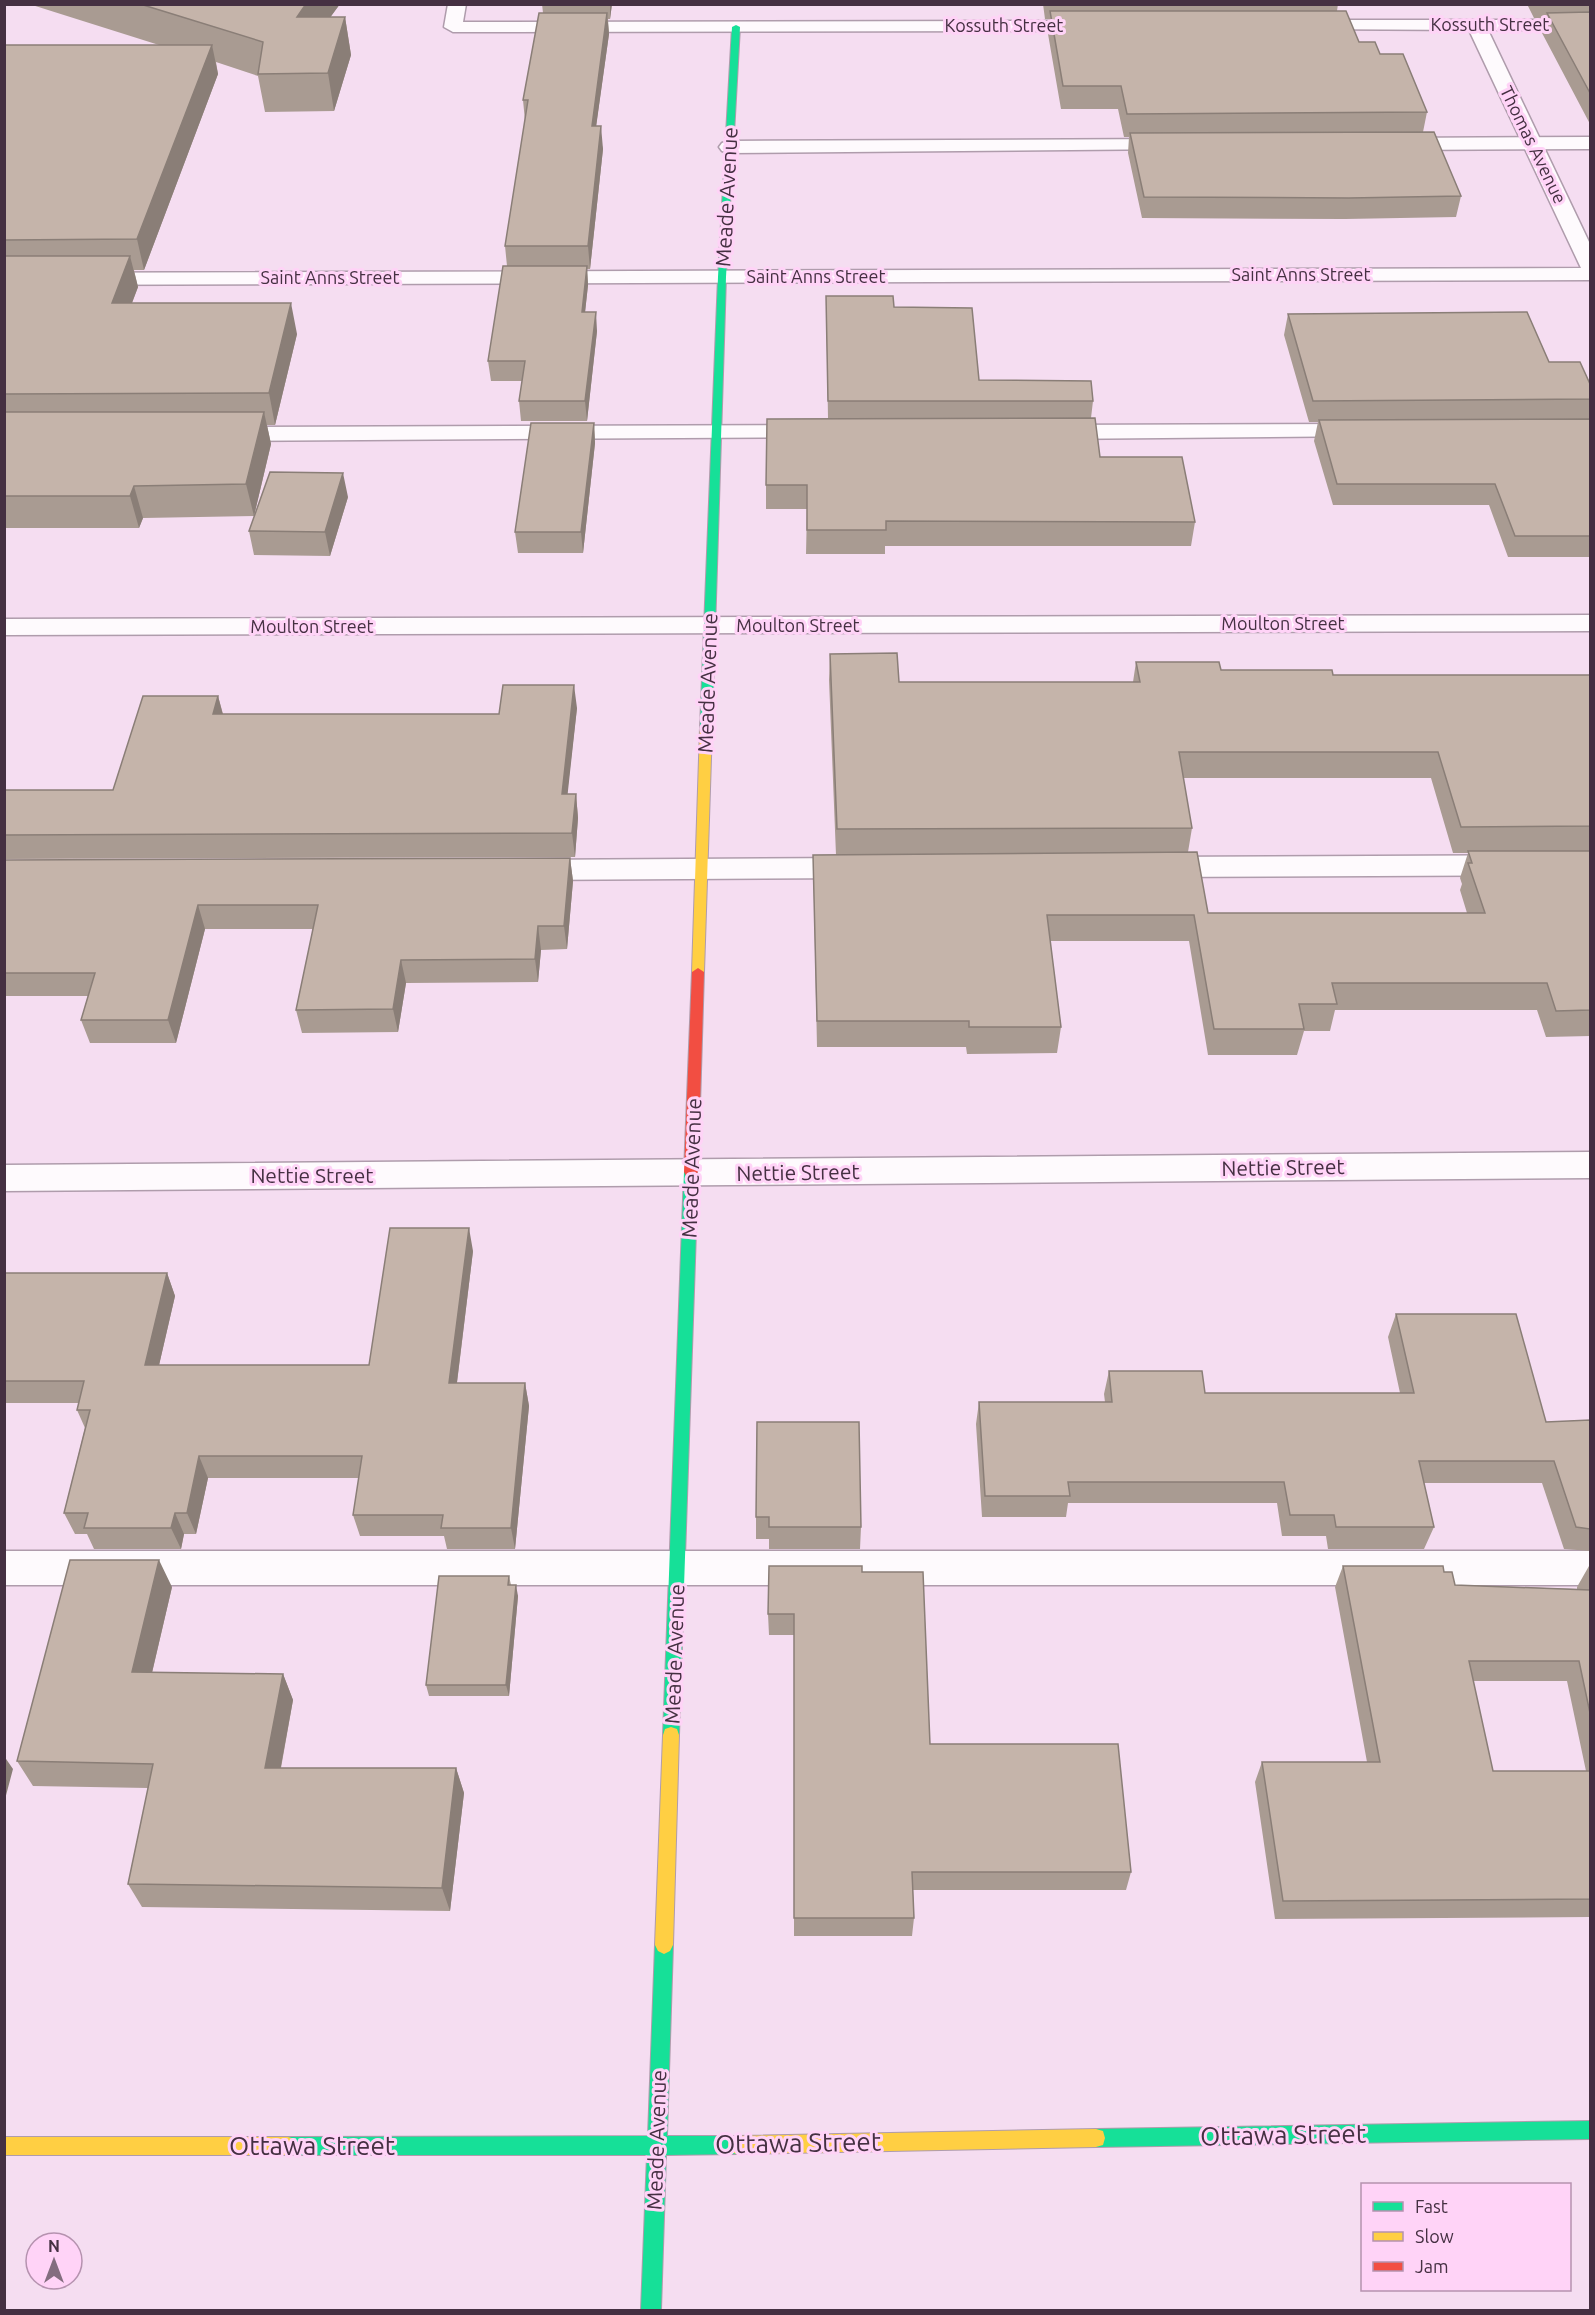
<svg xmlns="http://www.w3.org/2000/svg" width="1595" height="2315" font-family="Ubuntu,sans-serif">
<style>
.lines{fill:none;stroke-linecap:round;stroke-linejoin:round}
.lane-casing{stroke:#af9cac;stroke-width:3}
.street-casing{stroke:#af9cac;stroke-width:3}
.fast-casing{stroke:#af9cac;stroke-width:2}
.slow-casing{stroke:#af9cac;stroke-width:2}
.jam-casing{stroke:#af9cac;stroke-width:2}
.lane{fill:#fefafd;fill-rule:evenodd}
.street{fill:#fefafd;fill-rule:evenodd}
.fast{fill:#16e098;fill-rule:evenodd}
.slow{fill:#ffcf43;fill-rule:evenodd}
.jam{fill:#f24e42;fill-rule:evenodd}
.wall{fill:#a99b92;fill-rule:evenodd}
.shaded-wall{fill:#8a7e77}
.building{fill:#c5b4aa;stroke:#8a7e77;stroke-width:1.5}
.labels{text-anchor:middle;stroke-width:6;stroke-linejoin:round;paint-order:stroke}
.far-street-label{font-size:18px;fill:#453042;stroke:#ffd3f7}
.street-label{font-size:21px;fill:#453042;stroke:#ffd3f7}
.near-street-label{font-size:26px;fill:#453042;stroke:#ffd3f7}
</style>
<rect width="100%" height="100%" fill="#f5ddf1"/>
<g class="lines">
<g class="lane-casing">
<path id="lane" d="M1590,137V149L1394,150L1387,148L1384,144L1387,140L1394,138Z
M1174,139L1181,141L1184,145L1181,149L729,153L722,151L719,147L722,143L729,141Z
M1362,424L1370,426L1374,431L1370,436L1053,439L1045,437L1041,432L1045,427L1053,425Z
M813,425L821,427L825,432L821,437L225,441L217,439L213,434L217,429L225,427Z
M1590,855V875L1155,877L1145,874L1140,867L1145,860L1155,857Z
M858,858L868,861L873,868L868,875L858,878L525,880L515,877L510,870L515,863L525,860Z
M4,1551H1590V1585H4Z"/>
</g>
<g class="street-casing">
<path id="street" d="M448,4H466L463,22L1094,21L1103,26L1094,31L453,32L444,27Z
M1307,20H1590V30H1488L1590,244V280L4,285V273L1581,268L1469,30L1301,29L1298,25L1301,21Z
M1590,615V631L4,635V619Z
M1590,1152V1178L4,1191V1165Z"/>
</g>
<g class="fast-casing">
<path id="fast" d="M736,25L740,27L726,277L712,728L706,732L700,728L718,277L732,27Z
M691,1167L696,1168L698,1172L679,1735L677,1741L671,1743L665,1741L663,1735L684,1172L686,1168Z
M664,1936L670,1939L673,1945L667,2136H737L744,2138L746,2145L744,2152L737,2154L666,2155L661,2310H641L647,2155H288L281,2153L279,2146L281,2139L288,2137L648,2136L655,1945L658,1939Z
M1590,2121V2139L1096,2147L1089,2145L1087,2138L1089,2131L1096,2129Z"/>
</g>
<g class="slow-casing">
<path id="slow" d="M706,724L712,728L704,972L698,976L692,972L700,728Z
M671,1727L677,1729L679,1735L673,1945L670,1951L664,1954L658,1951L655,1945L663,1735L665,1729Z
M1096,2129L1103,2131L1105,2138L1103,2145L1096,2147L737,2154L730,2152L728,2145L730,2138L737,2136Z
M4,2137H288L295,2139L297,2146L295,2153L288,2155H4Z"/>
</g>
<g class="jam-casing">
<path id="jam" d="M698,968L704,972L698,1172L696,1176H686L684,1172L692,972Z"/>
</g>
<use href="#lane" class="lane"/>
<use href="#street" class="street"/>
<use href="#fast" class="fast"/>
<use href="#slow" class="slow"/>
<use href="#jam" class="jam"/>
</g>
<path class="wall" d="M29,4H340L330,17H345L351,55L334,111L265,112L258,76L216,62L218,74L144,270H134L138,287L132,303L297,334L275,425H267L271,444L254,516L143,518L139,528H4V45H159Z
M542,4H612L610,19H608L609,34L596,126L603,149L590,269H587L588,285L585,312L597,331L587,421H521L519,401L522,381H491L488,361L507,266L505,246L525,121L523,100L543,13Z
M1043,4H1338L1337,11L1359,42L1380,54L1427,112L1423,132L1461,196L1456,217L1345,219L1142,218L1128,153L1129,137H1124L1118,109H1061L1048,34L1049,19H1045Z
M1527,4H1590V124L1542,33L1546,18H1534Z
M826,296L894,307L979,380L1093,401L1091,418L1100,457L1195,522L1191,546H885V554H806L807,509H766V485L828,418Z
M1288,314L1549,362L1590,384V557H1508L1489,505H1333L1314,441L1318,422H1309L1284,335Z
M594,423L595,443L583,553H518L515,532Z
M348,497L330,556L254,555L249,531Z
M830,654L899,682H1133L1136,662L1221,670L1333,675H1590V1036L1546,1037L1537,1010H1335L1330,1031H1304L1297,1055H1208L1189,941H1050L1061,1027L1057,1053L967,1054L966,1047H817L813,855H836L829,680ZM1183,778H1431L1453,853H1468L1460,878L1462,884L1460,890L1467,913H1208L1188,852L1192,828Z
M218,696L223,714H499L577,708L567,794H576L578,818L575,857L4,859V790H113Z
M570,858L573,881L567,949L541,950L538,982L406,983L398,1032L302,1033L296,1010L313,929H205L176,1043H90L81,1020L88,996H4V860Z
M473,1251L457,1383H525L529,1406L515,1549H447L444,1536H360L353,1515L359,1478H208L196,1534H184L181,1549H94L87,1534H75L64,1513L85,1428L77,1410L79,1403H4V1273H167L175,1296L159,1365H369Z
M1396,1314L1546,1422L1590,1420V1551L1564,1549L1542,1483H1424L1434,1527L1424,1549H1328L1326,1536H1282L1277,1503H1068L1066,1517H982L976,1424L979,1402H1105L1104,1394L1109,1371L1205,1393H1400L1388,1337Z
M757,1422L861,1527L860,1549H769V1539H756V1517Z
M1343,1566L1444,1572L1455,1585L1577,1589V1587L1589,1566H1590V1917L1275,1919L1255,1782L1262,1762H1367L1335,1587ZM1473,1681H1567L1586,1771H1493Z
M862,1572L930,1744L1131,1872L1126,1890H913L914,1918L912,1936H794V1635H769L768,1614Z
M509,1576L511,1585L518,1596L509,1696H429L426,1685Z
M172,1587L152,1673L283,1674L293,1700L281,1768H456L464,1793L450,1911L142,1907L128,1884L148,1788L33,1786L17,1761Z"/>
<path class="shaded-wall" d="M306,4H340L303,55L297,17Z
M610,4H612L610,19Z
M607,13L609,34L593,149L592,126Z
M345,17L351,55L334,111L328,73Z
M212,45L218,74L144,270L137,239Z
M601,126L603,149L590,269L588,246Z
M130,256L138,287L120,334L112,303Z
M587,266L588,285L583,331L582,312Z
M291,303L297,334L275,425L269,393Z
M596,312L597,331L587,421L585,401Z
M264,412L271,444L254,516L246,484Z
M594,423L595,443L583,553L581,532Z
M343,473L348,497L330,556L325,532Z
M134,486L143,518L139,528L130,496Z
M574,685L577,708L565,818L562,794Z
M218,696L224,719L213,714Z
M576,794L578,818L575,857L572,833Z
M570,858L573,881L567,949L564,926Z
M198,905L205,929L176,1043L168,1020Z
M538,926L541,950L538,982L535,959Z
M401,960L406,983L398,1032L393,1009Z
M469,1228L473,1251L454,1406L449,1383Z
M167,1273L175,1296L154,1387L145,1365Z
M525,1383L529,1406L515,1549L511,1528Z
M199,1456L208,1478L196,1534L187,1513Z
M175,1513L184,1534L181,1549L171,1528Z
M159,1560L172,1587L146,1698L132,1672Z
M516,1585L518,1596L509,1696L506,1685Z
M283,1674L293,1700L276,1793L265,1768Z
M4,1756L13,1769L4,1803Z
M456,1768L464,1793L450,1911L442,1888Z"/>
<path class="building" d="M140,4H306L297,17H345L328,73L258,74L263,42Z
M1050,11H1346L1359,42H1375L1380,54H1403L1427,112L1127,114L1121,86H1063Z
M1590,12V93L1547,13Z
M539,13H607L592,126H601L588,246H505L528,100H523Z
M4,45H212L137,239L4,240Z
M1434,132L1461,196L1349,198L1144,197L1130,133Z
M4,256H130L112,303H291L269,393L4,394Z
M503,266H587L582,312H596L585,401H519L525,361H488Z
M826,296H893L894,307L972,308L979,380L1091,381L1093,401H828Z
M1527,312L1549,362H1580L1590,384V399L1313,401L1288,314Z
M4,412H264L246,484L134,486L130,496H4Z
M1095,418L1100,457H1182L1195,522L886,521V530H807V485H766L767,419Z
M1590,419V536H1515L1495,484H1337L1319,420Z
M531,423H594L581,532H515Z
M270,472L343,473L325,532L249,531Z
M897,653L899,682H1140L1136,662H1219L1221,670H1332L1333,675H1590V826L1461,827L1438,752H1179L1192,828L837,829L830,654Z
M503,685H574L562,794H576L572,833L4,835V790H113L143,696H218L213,714H499Z
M1468,851H1590V1010L1556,1011L1547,983H1332L1337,1004H1299L1304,1029H1214L1194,915H1047L1061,1027H969V1021H817L813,855L1197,852L1208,913H1485L1468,863H1472Z
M570,858L564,926H538L535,959L401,960L393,1009L296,1010L318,905H198L168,1020H81L95,973H4V860Z
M390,1228H469L449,1383H525L511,1528H441L443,1515H353L362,1456H199L187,1513H175L171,1528H84L88,1513H64L90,1410H77L84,1381H4V1273H167L145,1365H369Z
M1396,1314H1516L1546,1422L1590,1420V1529L1576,1527L1554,1461H1419L1434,1527H1336L1334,1515H1290L1284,1482H1068L1070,1496H985L979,1402H1112L1109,1371H1202L1205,1393H1414Z
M757,1422H859L861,1527H769V1517H756Z
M70,1560H159L132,1672L283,1674L265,1768H456L442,1888L128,1884L153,1764L17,1761Z
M769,1566H862V1572H923L930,1744H1118L1131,1872H912L914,1918H794V1614H768Z
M1343,1566H1443L1444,1572H1452L1455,1585L1590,1590V1713L1579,1661H1469L1493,1771H1590V1899L1283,1901L1262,1762H1380Z
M439,1576H509L508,1585H516L506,1685H426Z"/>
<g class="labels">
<g class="far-street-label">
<text x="1490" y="31">Kossuth Street</text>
<text x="1004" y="32">Kossuth Street</text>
<text transform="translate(1533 145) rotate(64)" y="6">Thomas Avenue</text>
<text x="1301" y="281">Saint Anns Street</text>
<text x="816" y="283">Saint Anns Street</text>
<text x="330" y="284">Saint Anns Street</text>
<text x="1283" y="630">Moulton Street</text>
<text x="798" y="632">Moulton Street</text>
<text x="312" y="633">Moulton Street</text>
</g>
<g class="street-label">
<text transform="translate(727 197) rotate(-87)" y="7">Meade Avenue</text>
<text transform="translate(708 683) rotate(-88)" y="7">Meade Avenue</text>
<text transform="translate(692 1168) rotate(-88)" y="7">Meade Avenue</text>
<text transform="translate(1283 1168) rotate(-1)" y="7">Nettie Street</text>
<text transform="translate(798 1173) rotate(-1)" y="7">Nettie Street</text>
<text x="312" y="1183">Nettie Street</text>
<text transform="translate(675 1654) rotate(-88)" y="7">Meade Avenue</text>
<text transform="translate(657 2140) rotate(-88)" y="7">Meade Avenue</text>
</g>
<g class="near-street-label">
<text transform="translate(1283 2135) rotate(-1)" y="9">Ottawa Street</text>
<text transform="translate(798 2143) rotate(-1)" y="9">Ottawa Street</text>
<text x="312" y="2155">Ottawa Street</text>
</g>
</g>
<rect width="1595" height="2315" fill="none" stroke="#453042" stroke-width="12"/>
<rect x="1361" y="2183" width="210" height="108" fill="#ffd3f7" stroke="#b592af" stroke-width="1.5"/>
<rect x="1373" y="2202" width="30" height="9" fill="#16e098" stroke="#b592af" stroke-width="1.5"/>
<text x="1415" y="2213" font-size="18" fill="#453042">Fast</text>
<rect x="1373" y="2232" width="30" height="9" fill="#ffcf43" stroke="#b592af" stroke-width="1.5"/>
<text x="1415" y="2243" font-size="18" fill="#453042">Slow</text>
<rect x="1373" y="2262" width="30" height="9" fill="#f24e42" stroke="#b592af" stroke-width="1.5"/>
<text x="1415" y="2273" font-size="18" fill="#453042">Jam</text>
<g transform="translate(54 2261)"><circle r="28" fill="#ffd3f7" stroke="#b592af" stroke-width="1.5"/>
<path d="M0-4.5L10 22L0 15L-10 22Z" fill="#836d7f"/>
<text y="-9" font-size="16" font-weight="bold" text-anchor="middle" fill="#453042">N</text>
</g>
</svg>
